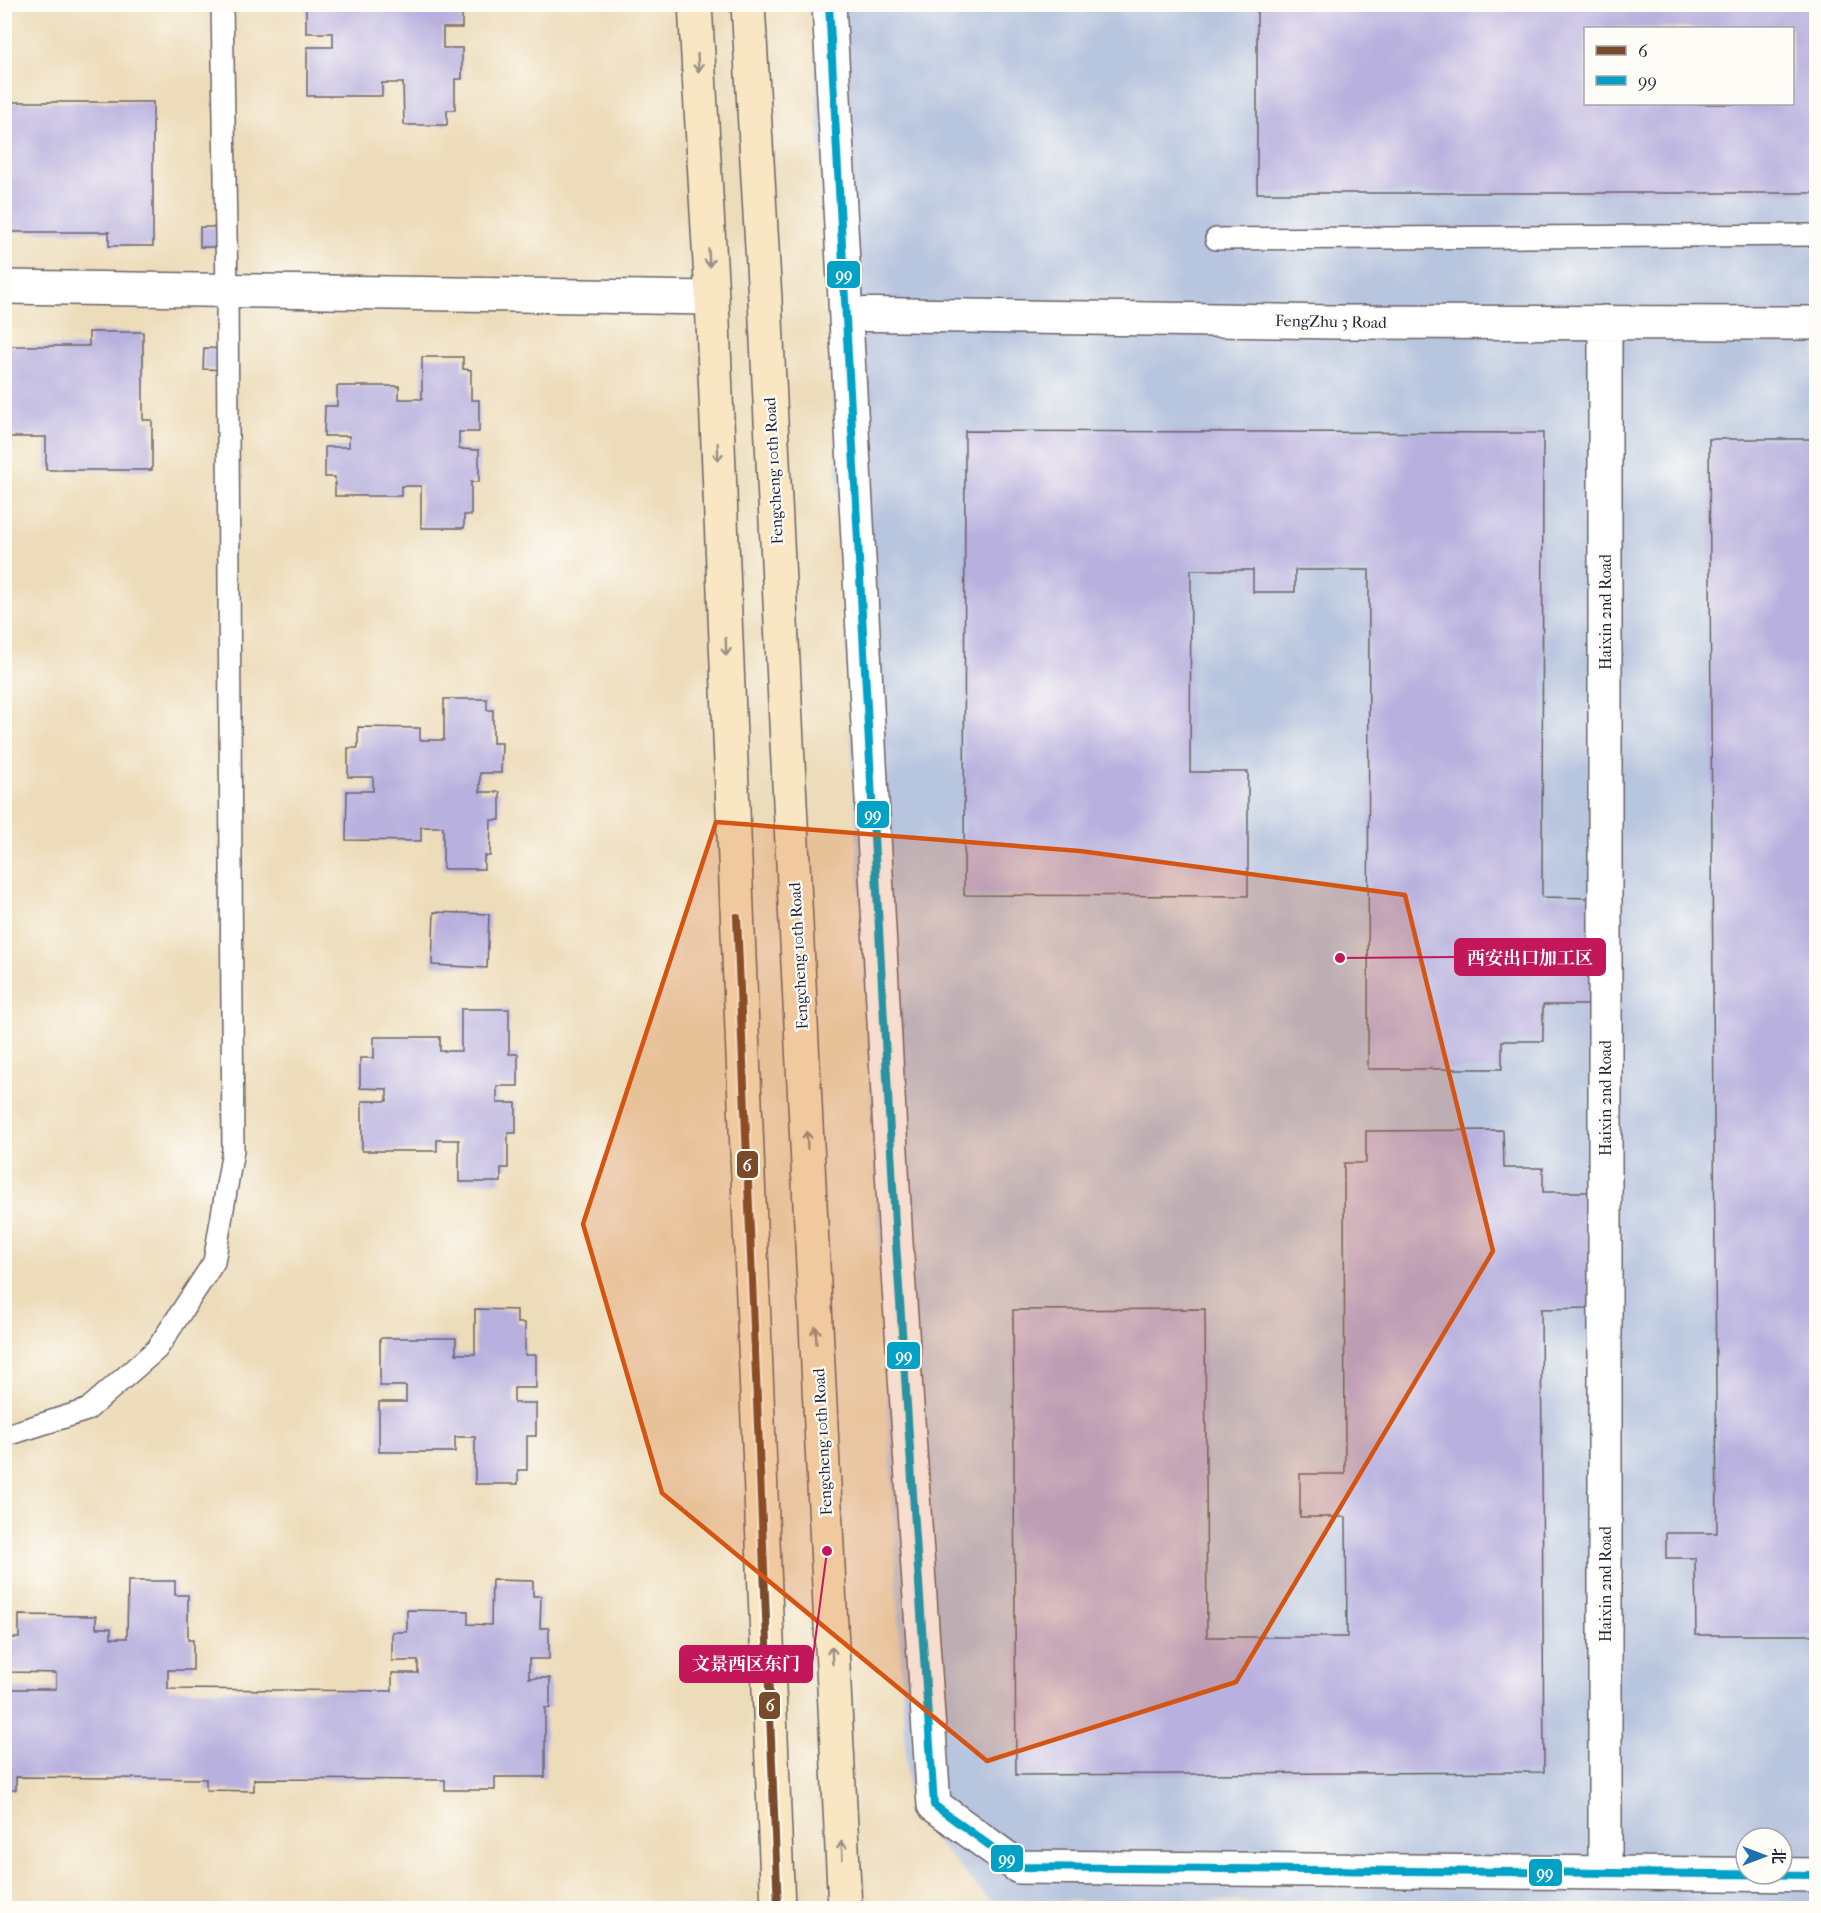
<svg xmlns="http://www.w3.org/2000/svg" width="1821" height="1913" font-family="'IM FELL French Canon','Noto Serif SC',serif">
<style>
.industrial{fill:#b8c5de;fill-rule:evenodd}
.building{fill:#b8b0de;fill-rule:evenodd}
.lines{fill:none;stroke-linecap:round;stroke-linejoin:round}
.service-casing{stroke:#696367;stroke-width:24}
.minor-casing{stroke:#696367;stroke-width:36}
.secondary-casing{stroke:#696367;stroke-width:36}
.service{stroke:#fff;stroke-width:21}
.minor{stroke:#fff;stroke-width:33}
.secondary{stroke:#f9e7c3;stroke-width:33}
.bus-1-casing{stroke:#fdfcf7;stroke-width:12}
.bus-2-casing{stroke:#fdfcf7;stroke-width:12}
.bus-1{stroke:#7a4b2a;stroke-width:8}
.bus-2{stroke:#02a2c7;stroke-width:8}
.oneway{stroke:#988e86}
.marked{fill:#d45411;fill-opacity:0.2;stroke:#d45411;stroke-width:4.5;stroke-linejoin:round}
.labels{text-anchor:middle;stroke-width:4.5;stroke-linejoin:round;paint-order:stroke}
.street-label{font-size:16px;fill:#22223b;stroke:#fdfcf7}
.leader{fill:none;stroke:#c2185b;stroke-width:2}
.callout-dot{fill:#c2185b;stroke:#fdfcf7;stroke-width:2}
.callout{fill:#c2185b;stroke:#c2185b;stroke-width:2}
.callout-label{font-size:18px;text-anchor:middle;font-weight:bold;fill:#fff}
.line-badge{stroke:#fdfcf7;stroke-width:2}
.badge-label{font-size:16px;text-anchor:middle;font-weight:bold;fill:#fff}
</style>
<rect width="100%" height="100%" fill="#fdfcf7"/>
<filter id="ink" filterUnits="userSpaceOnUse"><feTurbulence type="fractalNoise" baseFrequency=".0167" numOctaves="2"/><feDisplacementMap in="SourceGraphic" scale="12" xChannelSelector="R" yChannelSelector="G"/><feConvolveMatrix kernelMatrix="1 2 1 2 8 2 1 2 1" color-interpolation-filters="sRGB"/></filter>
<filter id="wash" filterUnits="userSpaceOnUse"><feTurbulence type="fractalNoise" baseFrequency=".008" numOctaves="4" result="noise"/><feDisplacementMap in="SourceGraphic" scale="24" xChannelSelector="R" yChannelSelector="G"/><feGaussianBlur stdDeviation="1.35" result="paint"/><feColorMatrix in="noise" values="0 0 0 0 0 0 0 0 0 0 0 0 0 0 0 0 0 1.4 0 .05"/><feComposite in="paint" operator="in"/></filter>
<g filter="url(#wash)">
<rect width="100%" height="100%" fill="#eddcb9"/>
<path class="industrial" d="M812,5H1816V1906L990,1900L909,1813ZM1586,28H1792V104H1586ZM1746,1838H1782V1874H1746Z"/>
<g id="blocks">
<path class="building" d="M1257,4H1816V193H1257ZM1586,28H1792V104H1586Z
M306,5H462V28H443V48H462V79H455V110H447V125H404L403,83H382V96H307V47H333V33H306Z
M4,102H153V246H109V232H4Z
M200,227H224V247H200Z
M89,332H143V420H152V470H46V437H4V346H89Z
M204,348L229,349L228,370L203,369Z
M422,357H463V369L471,370V400H479V432H459V449L479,450V482H471V515H464V528H421V486H401V496H335V477H325V447H349V436H324L325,406H337V386H399V399H422Z
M965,431L1543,433L1542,897L1591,898V1005H1543V1041H1502V1069H1368L1369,570H1295V592H1253V570H1191L1190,772H1248V896L964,895Z
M1709,439H1816V1635H1696L1695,1558H1666V1533H1717Z
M444,699H487V710H493V743H502L501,773H480V792H500V820H491L490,856H484V869H443V827H421V841L346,840L347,791H373V777H348V748H358V727L420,728V740H444Z
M434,912L489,914L487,968L432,965Z
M461,1009H509V1054H518V1086H497V1103H516V1133H508V1168H501V1182H459V1140H437V1151H362V1101H387V1089L360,1088V1058H374V1037H440V1051H461Z
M1503,1130L1504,1168H1543V1192H1589V1308L1541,1309L1544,1772L1016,1775L1013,1310L1205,1309L1207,1637H1347L1346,1517H1300V1474H1345L1344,1163H1366V1131Z
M475,1309L517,1310V1323H525V1355H536V1388H514V1403H536V1436H527V1470H518V1484H475V1437H455V1452H379V1402H406V1386H380V1338H456V1354H475Z
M492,1580L533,1581V1596H541L540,1628H549V1659H529V1678H550V1708H545V1777H495V1790H445V1780L254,1779V1791L206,1790V1779L16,1777V1790H4V1689H56V1673L10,1672V1638H19V1615L96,1616V1628H111V1638H127L128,1581H175V1595H188V1640H193V1670H168V1689L392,1691V1673H418V1661H392V1632H407V1610L468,1611V1624L491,1625Z"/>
</g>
</g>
<g filter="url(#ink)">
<use href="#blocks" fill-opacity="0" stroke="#696367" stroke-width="1.5"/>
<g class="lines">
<g class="service-casing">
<path id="service" d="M1216,239L1816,235
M4,1436L87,1410L157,1349L214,1262L233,1150L227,291L222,4"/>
</g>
<g class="minor-casing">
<path id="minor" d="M829,4L896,1243L934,1805L1019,1867L1816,1875
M4,287L712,298
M846,314L1333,322L1816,323
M1605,322V1873"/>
</g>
<g class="secondary-casing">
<path id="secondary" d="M695,4L712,298L778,1908
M748,4L765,300L845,1908"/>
</g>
<use href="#service" class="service"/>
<use href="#minor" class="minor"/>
<use href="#secondary" class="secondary"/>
<g class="bus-1-casing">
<path id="bus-1" d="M737,917L778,1908"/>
</g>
<g class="bus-2-casing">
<path id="bus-2" d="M829,4L896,1243L934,1805L1019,1867L1816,1875"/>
</g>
<use href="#bus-1" class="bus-1"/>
<use href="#bus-2" class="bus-2"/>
</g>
<defs><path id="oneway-shaft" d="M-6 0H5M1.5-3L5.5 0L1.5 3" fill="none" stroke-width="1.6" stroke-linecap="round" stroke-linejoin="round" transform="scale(1.5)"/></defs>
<g class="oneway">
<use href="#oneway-shaft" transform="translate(698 63) rotate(87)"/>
<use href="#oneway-shaft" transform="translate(709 258) rotate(87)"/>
<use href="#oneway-shaft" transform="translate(718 452) rotate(88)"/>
<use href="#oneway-shaft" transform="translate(726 647) rotate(88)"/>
<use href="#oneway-shaft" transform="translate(807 1140) rotate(-93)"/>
<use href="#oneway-shaft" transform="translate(816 1335) rotate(-93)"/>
<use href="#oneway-shaft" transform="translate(832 1655) rotate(-93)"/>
<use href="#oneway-shaft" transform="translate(842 1850) rotate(-93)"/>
</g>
</g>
<path class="marked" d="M716,822L1080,851L1405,895L1493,1251L1236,1682L987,1761L662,1493L583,1224Z"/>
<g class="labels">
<g class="street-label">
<text transform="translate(1331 321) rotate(1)" y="6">FengZhu 3 Road</text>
<text transform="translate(773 471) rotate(-93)" y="6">Fengcheng 10th Road</text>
<text transform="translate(1605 612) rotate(-90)" y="6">Haixin 2nd Road</text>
<text transform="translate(798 956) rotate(-93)" y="6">Fengcheng 10th Road</text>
<text transform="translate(1605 1098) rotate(-90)" y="6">Haixin 2nd Road</text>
<text transform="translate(822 1442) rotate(-93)" y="6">Fengcheng 10th Road</text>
<text transform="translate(1605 1584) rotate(-90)" y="6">Haixin 2nd Road</text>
</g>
</g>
<path class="leader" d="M1340 958L1455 957M827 1551L812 1664"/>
<g class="callout-dot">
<circle cx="1340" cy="958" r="6"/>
<circle cx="827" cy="1551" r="6"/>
</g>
<g class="callout">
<rect x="1455" y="939" width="150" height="36" rx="6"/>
<rect x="680" y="1646" width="132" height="36" rx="6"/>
</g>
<g class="callout-label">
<text x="1530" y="964">西安出口加工区</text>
<text x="746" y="1670">文景西区东门</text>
</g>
<g class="line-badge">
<rect x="826" y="260" width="35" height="29" rx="6" fill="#02a2c7"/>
<rect x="856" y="800" width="34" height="29" rx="6" fill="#02a2c7"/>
<rect x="736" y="1150" width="23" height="29" rx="6" fill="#7a4b2a"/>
<rect x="886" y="1341" width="35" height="29" rx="6" fill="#02a2c7"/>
<rect x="758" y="1691" width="23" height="29" rx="6" fill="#7a4b2a"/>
<rect x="990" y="1844" width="34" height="29" rx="6" fill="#02a2c7"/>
<rect x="1528" y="1858" width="35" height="29" rx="6" fill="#02a2c7"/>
</g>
<g class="badge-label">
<text x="844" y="280">99</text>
<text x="873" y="820">99</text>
<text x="747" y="1171">6</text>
<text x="904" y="1361">99</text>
<text x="770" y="1711">6</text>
<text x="1007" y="1864">99</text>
<text x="1545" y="1878">99</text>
</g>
<rect width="1821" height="1913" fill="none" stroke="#fdfcf7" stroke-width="24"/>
<rect x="1584" y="27" width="210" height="78" fill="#fdfcf7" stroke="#a5a5ac" stroke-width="1.5"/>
<rect x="1596" y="46" width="30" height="9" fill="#7a4b2a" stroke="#a5a5ac" stroke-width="1.5"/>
<text x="1638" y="57" font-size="18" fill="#22223b">6</text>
<rect x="1596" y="76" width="30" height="9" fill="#02a2c7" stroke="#a5a5ac" stroke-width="1.5"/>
<text x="1638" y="87" font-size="18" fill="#22223b">99</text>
<g transform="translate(1764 1856) rotate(90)"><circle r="28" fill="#fdfcf7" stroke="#a5a5ac" stroke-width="1.5"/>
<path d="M0-4.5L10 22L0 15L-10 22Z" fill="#1f6fb2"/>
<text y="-9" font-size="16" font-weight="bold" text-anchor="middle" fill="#22223b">北</text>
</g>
</svg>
